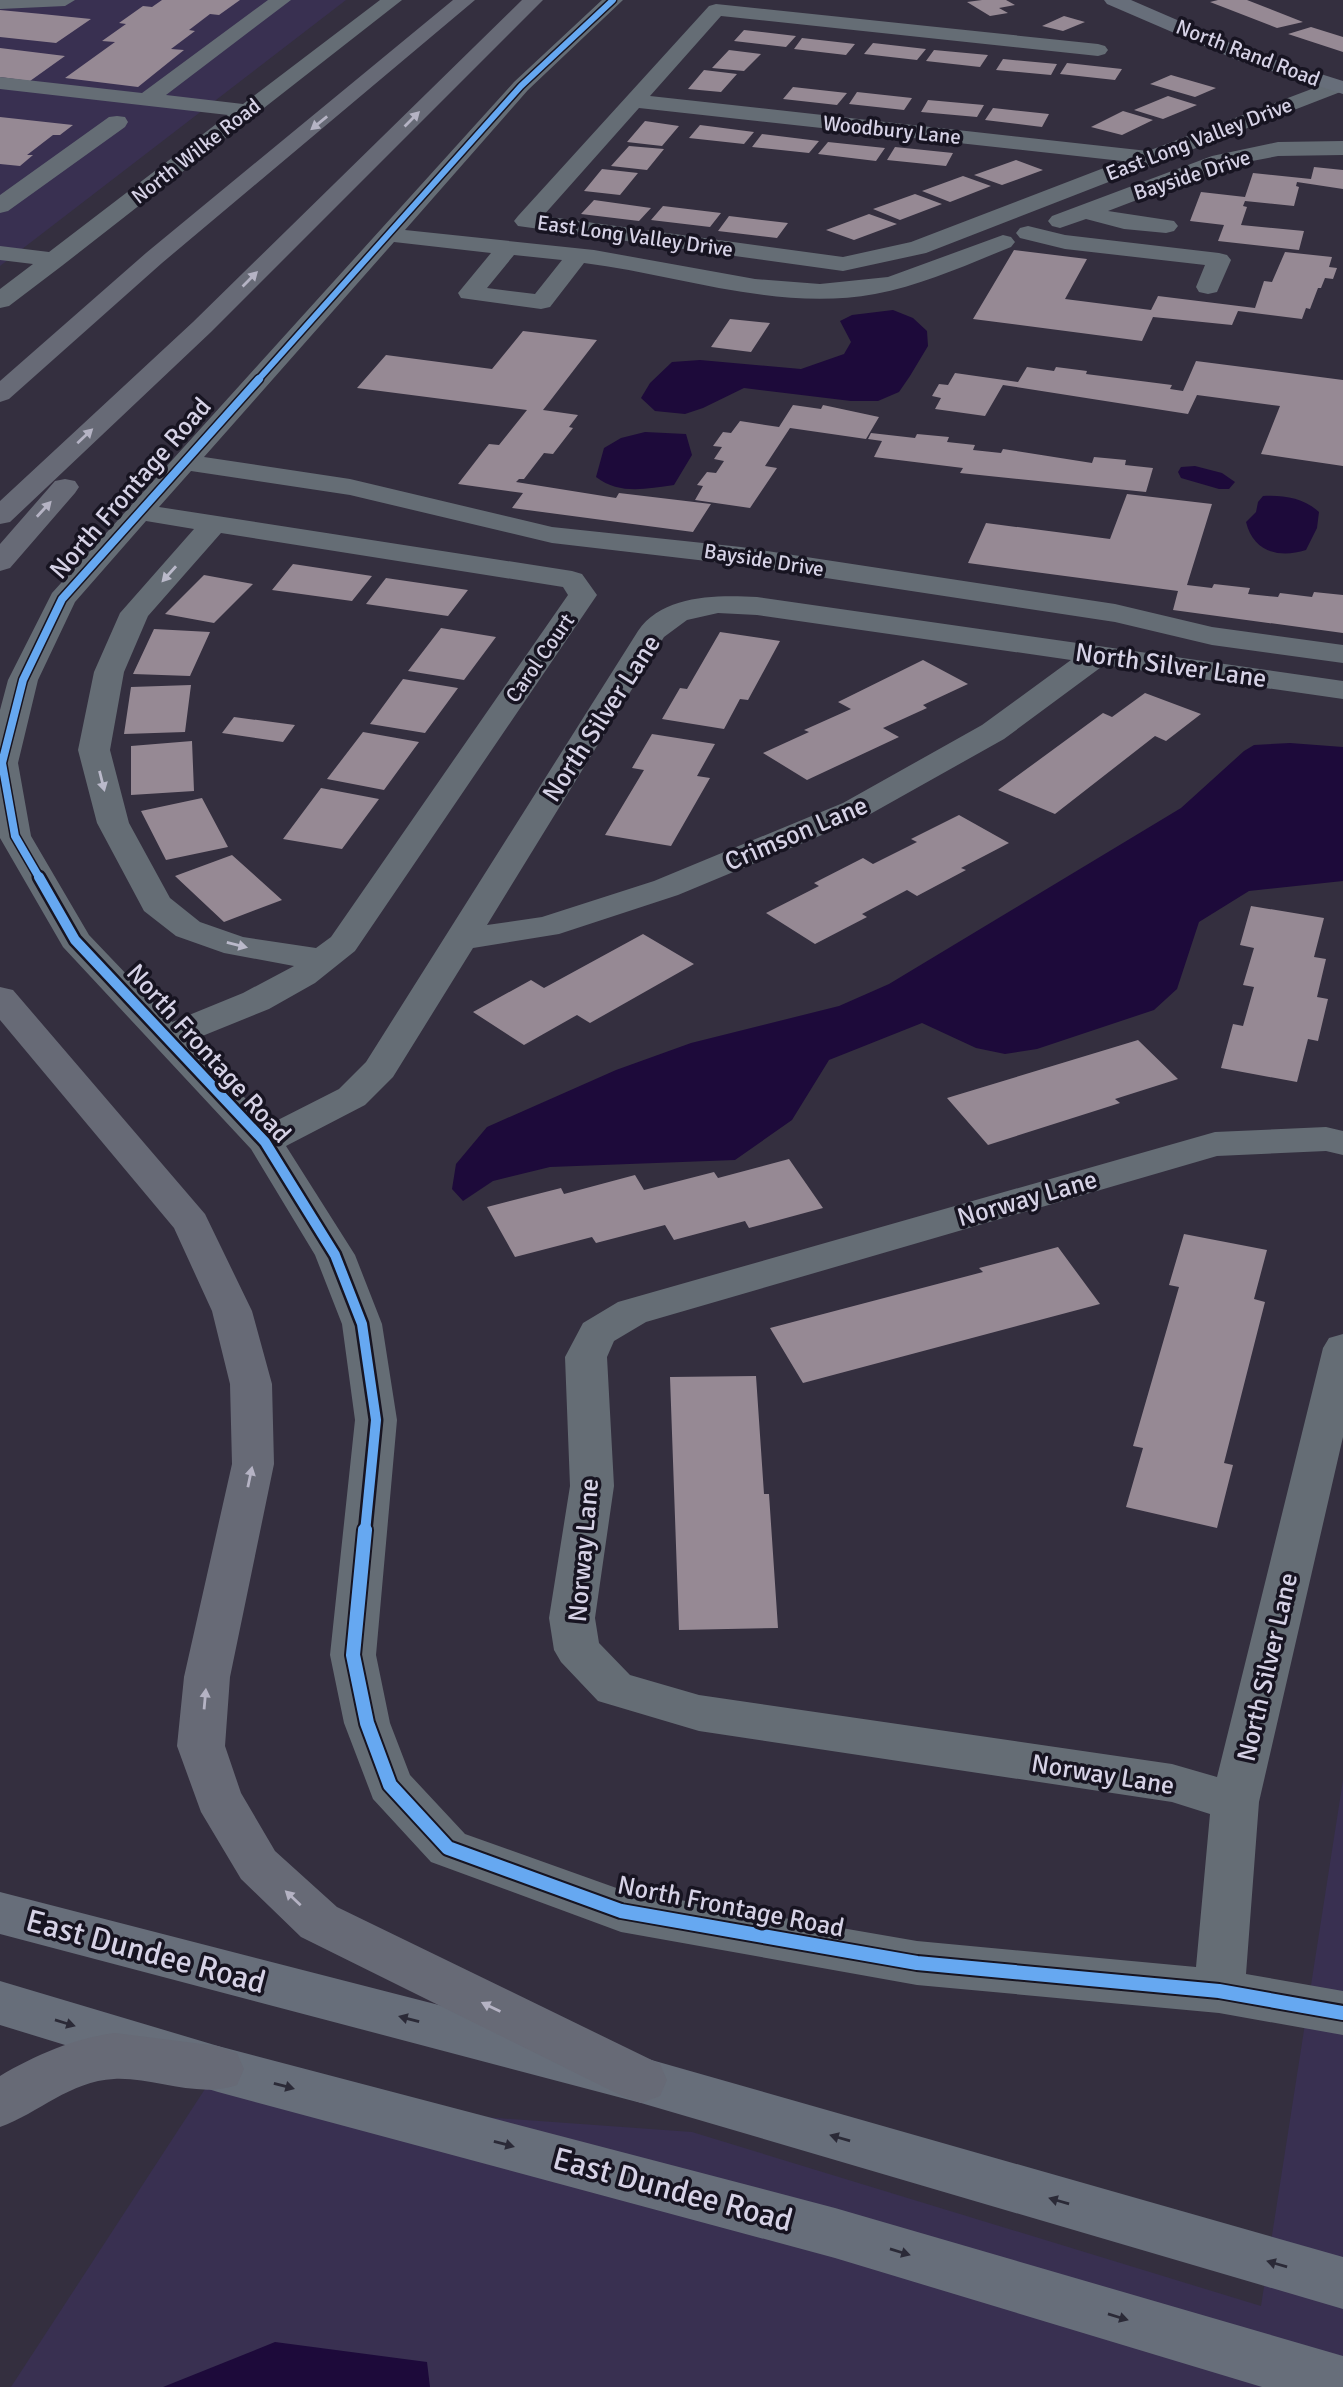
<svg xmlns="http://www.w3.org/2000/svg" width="1343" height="2387" font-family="Signika,sans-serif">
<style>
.built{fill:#393051}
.water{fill:#1d0a3a}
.building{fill:#968994}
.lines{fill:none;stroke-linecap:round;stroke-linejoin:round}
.minor{fill:#656d75;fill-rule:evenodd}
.major{fill:#676e7a;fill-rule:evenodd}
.highway{fill:#676a76;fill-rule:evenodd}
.cycleway-far3-casing{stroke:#171421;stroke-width:9}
.cycleway-far2-casing{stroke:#171421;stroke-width:11}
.cycleway-far1-casing{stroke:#171421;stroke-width:15}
.cycleway-casing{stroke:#171421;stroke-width:18}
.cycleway-far3{stroke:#66a8f1;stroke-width:6}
.cycleway-far2{stroke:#66a8f1;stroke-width:8}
.cycleway-far1{stroke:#66a8f1;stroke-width:10}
.cycleway{stroke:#66a8f1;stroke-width:14}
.oneway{fill:#b5b3c4}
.oneway2{fill:#bab9ca}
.oneway3{fill:#2b2a37}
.labels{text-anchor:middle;stroke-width:7;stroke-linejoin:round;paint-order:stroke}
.far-street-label{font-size:21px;fill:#d6d2e6;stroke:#171421}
.street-label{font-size:26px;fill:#d6d2e6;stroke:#171421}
.near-street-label{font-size:32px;fill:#d6d2e6;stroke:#171421}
</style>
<rect width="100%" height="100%" fill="#342f3f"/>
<path class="built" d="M0,0H346L0,266Z
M1343,1780V2387H11L218,2069L372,2109L692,2132L1261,2306Z"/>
<path class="water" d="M893,310L913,318L927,331L928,346L910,376L899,392L878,401H851L744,388L703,408L685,414L655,411L641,398L650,383L672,362L700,360L801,369L844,354L851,342L840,321L852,315Z
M645,432L686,434L692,455L674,485C645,489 620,495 596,477L604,448L621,438Z
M1195,466L1222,473L1235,482L1229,489H1219L1181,478L1178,472L1181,467Z
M1263,496C1284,495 1304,498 1319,512L1317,528L1306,550C1278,559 1253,551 1246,522L1256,512L1258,502Z
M1290,743L1343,747V881L1249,891L1199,922L1177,989L1154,1010L1037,1049L1005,1054L976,1048L922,1023L829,1060L792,1120L735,1160L550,1167L493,1181L463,1201L452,1189L456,1164L487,1127L616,1070L691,1043L839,1006L889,984L1181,808L1244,751L1254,745Z
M275,2342L427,2362L430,2387H163Z"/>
<path class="building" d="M162,0H240L219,15L210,14L189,30L195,31L171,49L184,50L138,87L65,78L115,42L102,41L126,24L119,23L143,6L152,7Z
M982,0H1006L1015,5L999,8L1008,13L990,16L967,2Z
M1218,0H1247L1303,22L1277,28L1210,2Z
M0,10L42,14L91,19L56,43L0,37Z
M1064,16L1085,22L1063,31L1042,26Z
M1311,27L1343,37V52L1288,34Z
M744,30L796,36L786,47L734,41Z
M802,38L855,44L846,55L794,49Z
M873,43L926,49L917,60L864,54Z
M0,48L65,56L30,81L0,77Z
M729,50L761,54L744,71L712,68Z
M934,50L988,55L980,67L926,61Z
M1003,59L1057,64L1051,75L996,70Z
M1067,63L1122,69L1115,80L1060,74Z
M704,70L737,74L721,92L688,89Z
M1171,75L1216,88L1195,97L1150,84Z
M793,87L847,93L837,105L783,99Z
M857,92L912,98L904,110L849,104Z
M1168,96L1197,105L1163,119L1134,110Z
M928,100L984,105L977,117L921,112Z
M993,108L1049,114L1042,127L985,120Z
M1123,111L1153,120L1122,135L1091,127Z
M0,117L73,125L60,135H53L27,155H33L20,166L0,164Z
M645,121L679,126L662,146L627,142Z
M700,125L754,132L744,144L689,138Z
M762,134L819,141L809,153L752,147Z
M828,142L885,148L876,161L818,154Z
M629,146L664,149L647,170L611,166Z
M895,147L953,153L946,166L887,160Z
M1016,160L1043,170L1002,185L974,175Z
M1314,167L1343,170V189L1297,182L1296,186L1299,187L1294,206L1245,201L1243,206L1247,207L1241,225L1304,231L1299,250L1218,241L1224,225L1190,221L1201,192L1245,197L1253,173L1311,179Z
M602,169L638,173L620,195L584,191Z
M963,176L991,186L950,202L922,191Z
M915,194L942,204L900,220L873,209Z
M594,200L651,208L639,221L581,214Z
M663,206L721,213L710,227L651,220Z
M869,214L897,224L854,240L826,230Z
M729,216L788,223L777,238L718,231Z
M1014,250L1087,259L1065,299L1151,310L1158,296L1255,308L1264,281L1272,282L1285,252L1332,257L1329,267L1337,268L1333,279L1325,278L1321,288H1318L1310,309L1306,308L1302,319L1238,311L1232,325L1153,317L1142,341L973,319Z
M730,319L770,323L751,352L711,347Z
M523,331L597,340L543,410L578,415L569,427L573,428L553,454L544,453L524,479H519L516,482L616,498L619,493L711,504L693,532L512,508L523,493L458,484L489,444L499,445L527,410L357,388L386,355L492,369Z
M1196,361L1343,380V466L1261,454L1280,406L1197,395L1188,414L1003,385L985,416L935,409L941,398L932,396L939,384L948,385L955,373L1018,382L1027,367L1054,371L1056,367L1087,371L1086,374L1172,385L1170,389L1183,391Z
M793,405L821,409L823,405L879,417L866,439L790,428L765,466L777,468L750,508L695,500L703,486L697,485L707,472L716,473L724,461L714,459L722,447L713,446L723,432L731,433L740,421L779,427Z
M871,433L915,438L917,434L949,437L947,442L975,445L973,450L1001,453L1003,449L1092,463L1094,457L1126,460L1125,465L1153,468L1146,492L960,473L963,468L874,457L882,441L868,439Z
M1127,494L1212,504L1187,585L1212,588L1214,584L1250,588L1248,594L1278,597L1280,593L1312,597L1314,592L1343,595V633L1173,610L1178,591L968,563L986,523L1110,539Z
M293,564L372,576L352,601L272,590Z
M204,575L253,584L214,623L165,614Z
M386,578L468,590L448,616L366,604Z
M441,628L496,637L464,680L408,671Z
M154,629L210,632L190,676L133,674Z
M720,632L780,641L748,700L740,699L724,729L662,719L680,688L687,689Z
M923,660L968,684L923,705L927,708L883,728L899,737L807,780L763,753L809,732L804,730L851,709L838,702Z
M403,679L458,688L425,733L370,724Z
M191,685L185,732L124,734L131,687Z
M1145,693L1201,714L1166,741L1155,736L1055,814L998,790L1103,713L1112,717Z
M234,717L295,725L283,742L222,733Z
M363,732L419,742L384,790L327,779Z
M652,734L715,744L697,776L710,778L671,846L605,835L644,770L632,768Z
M192,741L194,791L131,795V746Z
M321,788L379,799L342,849L283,839Z
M202,798L228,847L166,860L141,811Z
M959,815L1009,843L961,868L966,870L917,896L907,890L862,914L867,917L815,944L766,913L819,886L814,883L863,858L873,864L917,842L911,839Z
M232,855L282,900L224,922L175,876Z
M1251,906L1324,918L1314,957L1326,959L1317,997L1328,999L1318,1041L1308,1039L1297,1082L1221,1068L1233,1024L1243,1026L1254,987L1243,985L1254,948L1240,945Z
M643,934L694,964L590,1023L577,1015L524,1045L473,1012L531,980L544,988Z
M1138,1040L1178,1079L1115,1099L1120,1103L988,1145L947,1098Z
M789,1159L823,1208L749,1228L745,1221L674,1240L665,1225L596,1243L592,1237L515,1257L487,1207L561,1188L564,1194L635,1175L644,1190L714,1172L718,1178Z
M1184,1234L1267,1250L1254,1299L1265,1302L1224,1463L1233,1465L1217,1528L1126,1507L1143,1448L1133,1446L1179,1287L1169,1285Z
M1058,1247L1100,1304L803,1383L770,1328L983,1272L979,1268Z
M756,1376L764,1494H769L778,1628L679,1630L670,1377Z"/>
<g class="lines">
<path class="minor" d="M0,0H75L65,6L0,9Z
M268,0H291L166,95L243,104L380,0H402L63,265L9,306L0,308V289L33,264L0,260V246L49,252L228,115L0,89V77L142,93Z
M602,0H623L528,90L405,230L594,250L755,279L820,284L888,277L1003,235L1011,237L1015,242L1011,247C966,265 923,285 875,294C778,312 680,275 584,263L550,307L541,309L461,298L458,293L491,253L394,242L204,457L350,479L552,527L741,547L1115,604L1212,627L1343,645V663L1212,645L1115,622L741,565L552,543L350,495L191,471L159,507L572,571L582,574L597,595L355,951L315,983L269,1009L190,1041L270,1124L339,1089L366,1062L638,631C663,594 718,595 757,597L1343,681V699L1104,665L1004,739L865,817L678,895L559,934L473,948L393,1077L365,1105L286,1146L355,1255L382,1324L397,1420L376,1655L390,1723L410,1775L465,1834L622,1890L917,1941L1196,1967L1210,1814L1172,1802L699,1731L598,1701L561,1662L554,1650L549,1618L570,1486L565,1357L583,1323L618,1302L1215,1132L1326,1127L1343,1131V1155L1326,1151L1217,1156L646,1322L614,1341L607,1357L614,1486L595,1618L599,1643L630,1675L699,1695L1172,1764L1217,1777L1323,1348L1329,1338L1343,1334V1437L1259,1802L1246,1974L1343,1991V2035L1219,2013L917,1985L621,1932L431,1862L373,1799L344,1723L330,1655L355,1420L342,1324L315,1255L251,1149L63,947L0,838V710L8,680L52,593L514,82ZM514,255L562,260L535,294L487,288ZM146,521L194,529L120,613L94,672L78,750L97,823L144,911L176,936L224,953L294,966L243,993L172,1022L89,935L31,836L18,763L38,680L75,602ZM221,533L563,587L568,595L331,937L316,948L243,937L200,922L170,898L129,823L110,750L124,672L148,616ZM718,613L757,615L1071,660L982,725L843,803L654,881L542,917L487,925L664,637L687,620Z
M716,4L1098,44L1105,46L1108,50L1105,54L1098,56L721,16L650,96L1148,151L1330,82L1343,81V91L926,253L843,271L518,226L514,221L518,216L709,6ZM639,108L1122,161L911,242L843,257L543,216Z
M117,116L125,117L128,122L125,127L8,211L0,213V195L109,117Z
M1343,141V155L1278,156L1226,166L1108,211L1174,221L1178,226L1174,231L1166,233L1124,229L1086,219L1060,228L1052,226L1048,221L1052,216L1212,156L1278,142Z
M1028,226L1065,235L1219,253L1227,255L1231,260L1217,292L1208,294L1199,292L1196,287L1205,265L1065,249L1020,238L1016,233L1020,228Z"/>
<path class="major" d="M1104,0H1131L1251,52L1343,81V94L1237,60L1107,4Z
M0,1892L641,2057L1343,2257V2309L641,2103L0,1934Z
M0,1981L218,2046L835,2208L1343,2356V2387H1262L835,2258L218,2092L0,2025Z"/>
<path class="highway" d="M453,0H475L162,263L9,399L0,402V381L146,253Z
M522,0H543L211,332L10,522L0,524V501L193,322Z
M65,479L75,481L79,487L75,493L10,568L0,571V544L55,481Z
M0,987L13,990L205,1214L252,1311L272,1384L274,1464L230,1677L225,1746L241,1793L275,1851L337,1907L660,2064L667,2080L660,2096L641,2103L622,2096L301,1937L241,1879L201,1812L177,1746L184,1677L232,1464L230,1384L212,1311L174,1228L0,1020Z
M115,2033L218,2046L237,2053L244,2069L237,2085C197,2099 155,2077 114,2079C70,2081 39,2113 0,2127V2076C35,2055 75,2038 115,2033Z"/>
<g class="cycleway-far3-casing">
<path id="cycleway-far3" d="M257,381L521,86L613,0"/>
</g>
<g class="cycleway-far2-casing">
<path id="cycleway-far2" d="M40,879L15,836L2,763L23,680L62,599L259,379"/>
</g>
<g class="cycleway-far1-casing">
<path id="cycleway-far1" d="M39,877L75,940L265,1142L335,1255L362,1324L376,1420L365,1532"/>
</g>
<g class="cycleway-casing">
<path id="cycleway" d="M365,1530L353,1655L367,1723L390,1785L448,1848L621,1911L917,1963L1219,1991L1343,2013"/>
</g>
<use href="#cycleway-far3" class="cycleway-far3"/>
<use href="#cycleway-far2" class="cycleway-far2"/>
<use href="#cycleway-far1" class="cycleway-far1"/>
<use href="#cycleway" class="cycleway"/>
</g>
<defs><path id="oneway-solid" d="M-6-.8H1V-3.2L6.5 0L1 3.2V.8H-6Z" transform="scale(1.75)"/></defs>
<g class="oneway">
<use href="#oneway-solid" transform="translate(412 119) rotate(-45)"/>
<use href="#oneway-solid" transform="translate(319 123) rotate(141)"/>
<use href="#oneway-solid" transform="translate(250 279) rotate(-45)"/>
<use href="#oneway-solid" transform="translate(85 436) rotate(-43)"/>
<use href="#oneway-solid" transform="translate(44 509) rotate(-47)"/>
<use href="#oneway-solid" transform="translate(250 1477) rotate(-78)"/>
<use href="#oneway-solid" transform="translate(205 1699) rotate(-85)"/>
<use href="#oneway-solid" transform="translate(293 1898) rotate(-137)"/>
<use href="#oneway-solid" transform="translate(491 2007) rotate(-154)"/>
</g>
<g class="oneway2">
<use href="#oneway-solid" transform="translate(169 574) rotate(132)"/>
<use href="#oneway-solid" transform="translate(102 781) rotate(76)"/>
<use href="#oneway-solid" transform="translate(237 945) rotate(14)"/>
</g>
<g class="oneway3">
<use href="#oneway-solid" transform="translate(409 2019) rotate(-165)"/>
<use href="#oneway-solid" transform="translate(65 2023) rotate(17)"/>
<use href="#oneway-solid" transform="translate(284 2086) rotate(15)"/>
<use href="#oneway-solid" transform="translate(840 2138) rotate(-164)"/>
<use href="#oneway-solid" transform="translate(504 2144) rotate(15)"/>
<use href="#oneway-solid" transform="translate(1059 2201) rotate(-164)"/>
<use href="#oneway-solid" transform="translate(900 2252) rotate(17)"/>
<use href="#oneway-solid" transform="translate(1277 2264) rotate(-164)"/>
<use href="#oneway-solid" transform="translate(1118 2317) rotate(17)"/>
</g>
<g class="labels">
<g class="far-street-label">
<text transform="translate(1248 53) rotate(21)" y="7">North Rand Road</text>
<text transform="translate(892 130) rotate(6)" y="7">Woodbury Lane</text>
<text transform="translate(1199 139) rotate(-21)" y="7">East Long Valley Drive</text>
<text transform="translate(196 151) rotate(-38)" y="7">North Wilke Road</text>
<text transform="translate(1192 175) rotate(-18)" y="7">Bayside Drive</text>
<text transform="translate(635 236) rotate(8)" y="7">East Long Valley Drive</text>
<text transform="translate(764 560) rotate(9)" y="7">Bayside Drive</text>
<text transform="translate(540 658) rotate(-55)" y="7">Carol Court</text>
</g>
<g class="street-label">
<text transform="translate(130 488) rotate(-49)" y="9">North Frontage Road</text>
<text transform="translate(1171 665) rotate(8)" y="9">North Silver Lane</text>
<text transform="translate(601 718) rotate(-57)" y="9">North Silver Lane</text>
<text transform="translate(796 833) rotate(-23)" y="9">Crimson Lane</text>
<text transform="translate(209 1053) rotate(48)" y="9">North Frontage Road</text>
<text transform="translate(1027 1198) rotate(-16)" y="9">Norway Lane</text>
<text transform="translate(583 1550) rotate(-85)" y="9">Norway Lane</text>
<text transform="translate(1267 1667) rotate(-77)" y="9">North Silver Lane</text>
<text transform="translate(1103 1774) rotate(9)" y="9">Norway Lane</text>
<text transform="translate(731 1906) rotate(11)" y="9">North Frontage Road</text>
</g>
<g class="near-street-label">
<text transform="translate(146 1951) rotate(15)" y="11">East Dundee Road</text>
<text transform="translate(673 2189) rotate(15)" y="11">East Dundee Road</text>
</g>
</g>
</svg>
